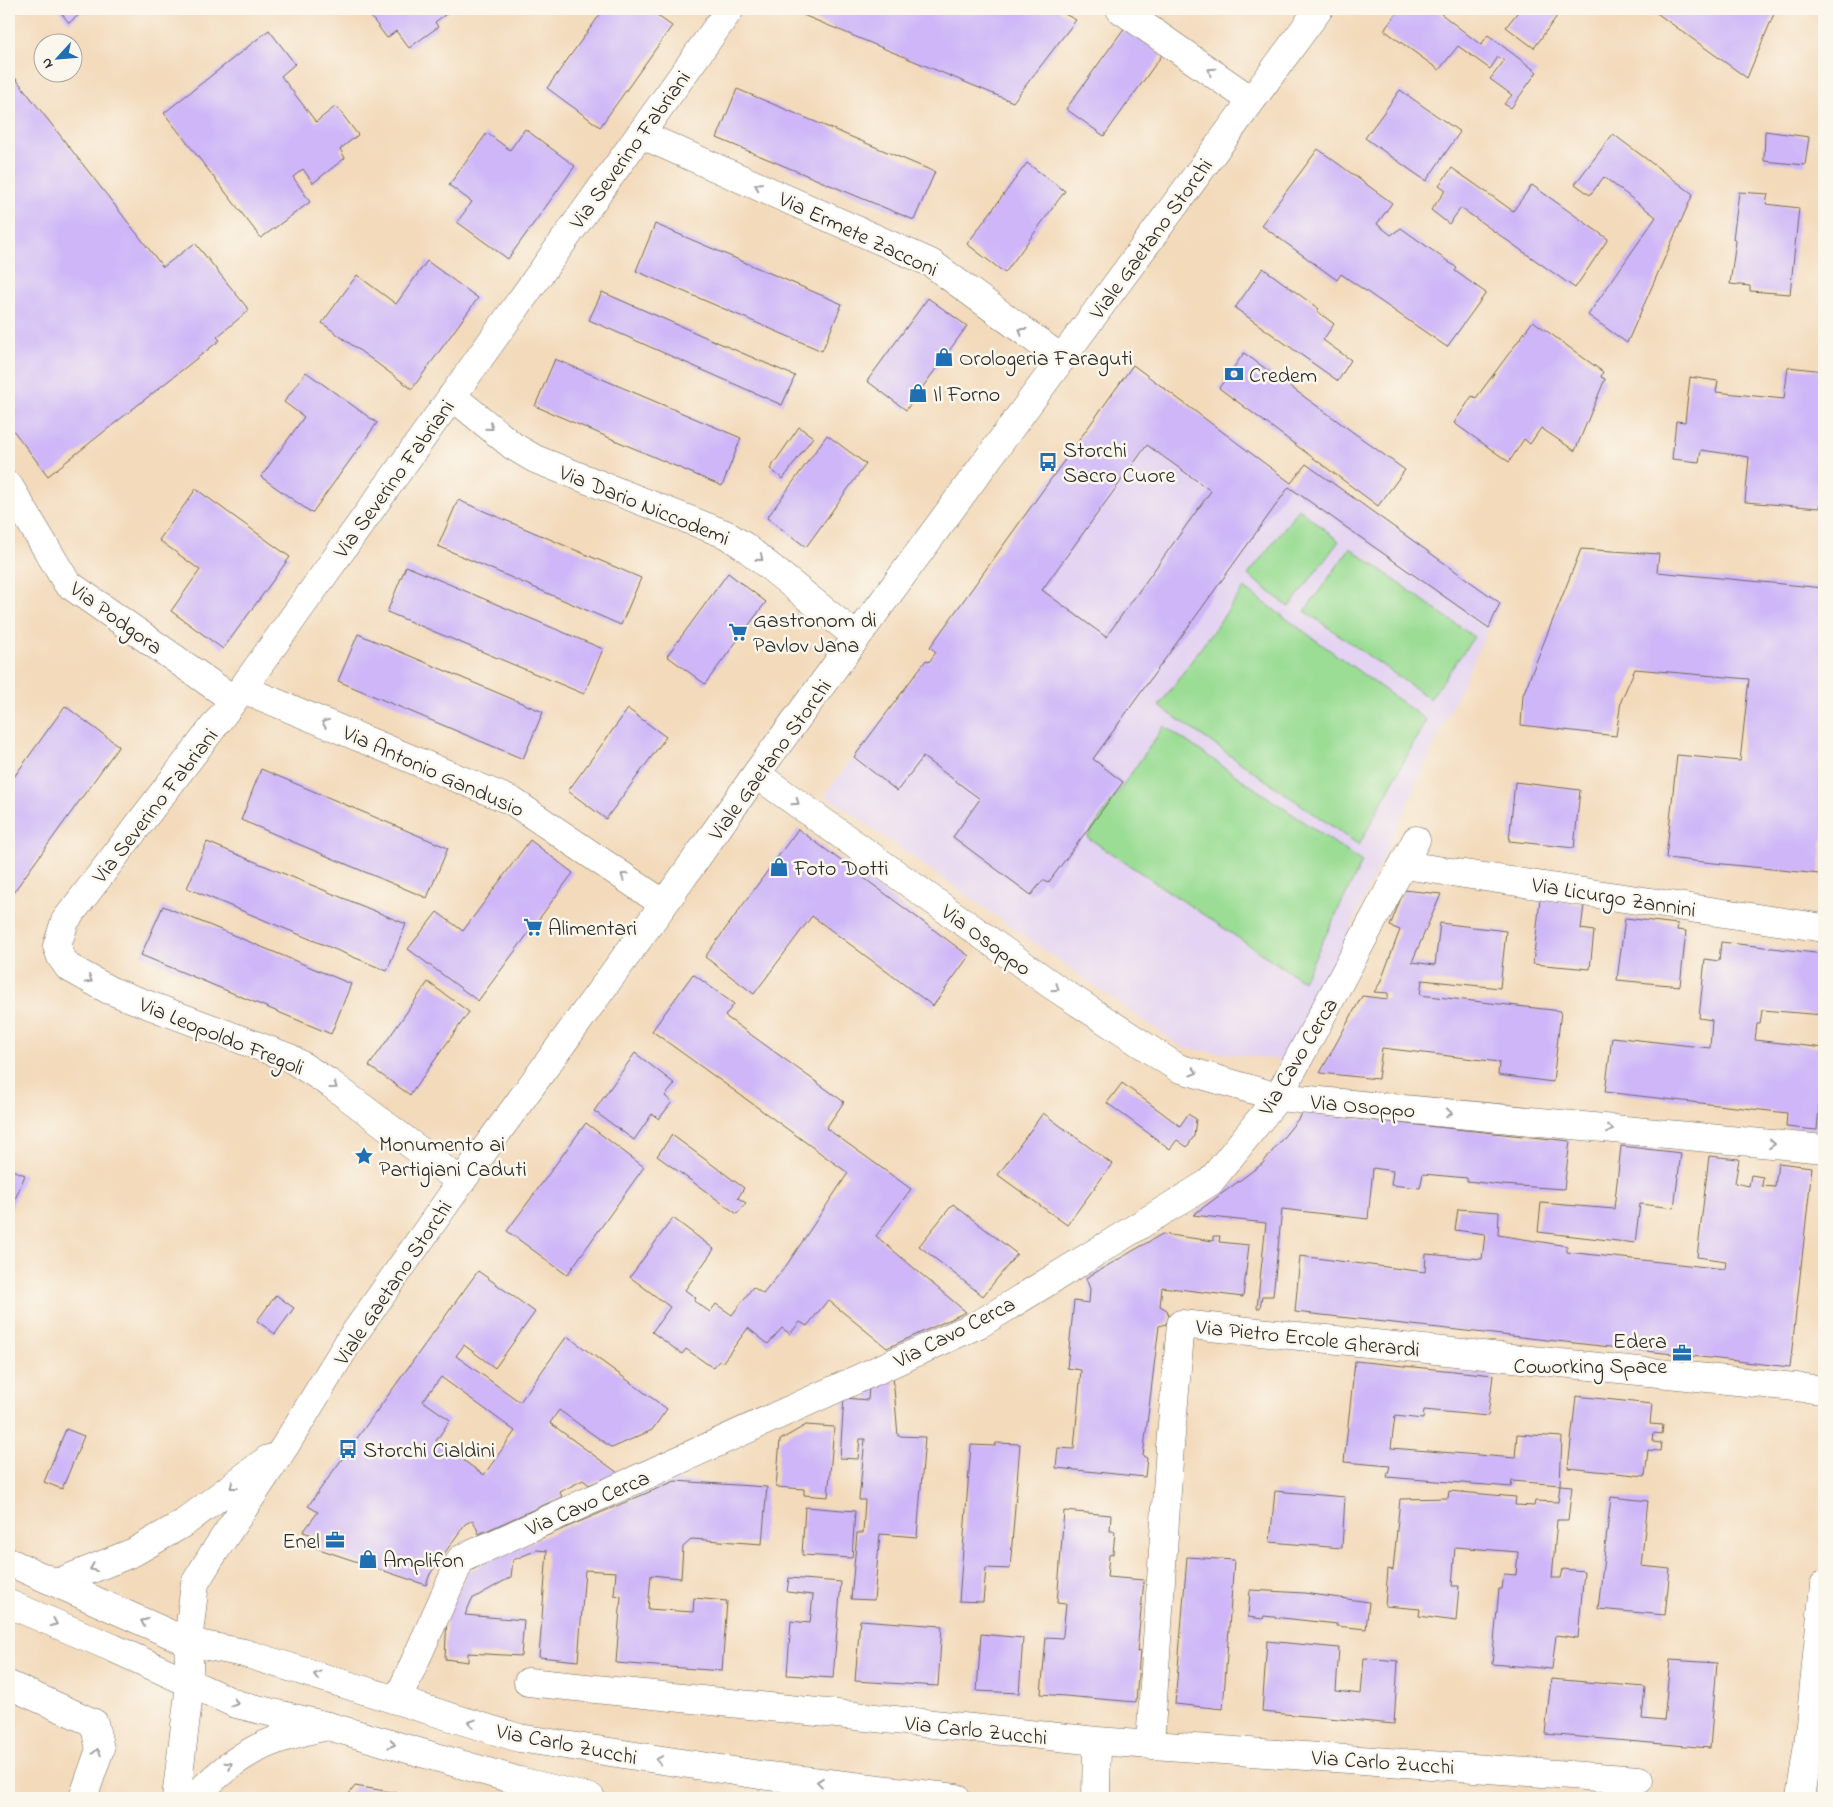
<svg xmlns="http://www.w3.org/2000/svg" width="1833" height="1807" font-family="'Indie Flower',sans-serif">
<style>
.built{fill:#e4d3f2}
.grass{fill:#9bdd95;stroke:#638460}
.building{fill:#ceb6f8;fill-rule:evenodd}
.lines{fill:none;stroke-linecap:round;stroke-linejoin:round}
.minor-casing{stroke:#71685d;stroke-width:29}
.major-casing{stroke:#71685d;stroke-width:29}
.minor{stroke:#fff;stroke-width:28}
.major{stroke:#fff;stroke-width:28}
.oneway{stroke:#a0a0a0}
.labels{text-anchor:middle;stroke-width:5;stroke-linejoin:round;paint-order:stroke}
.street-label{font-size:22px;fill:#2b2b2b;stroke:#fbf7ec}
.poi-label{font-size:22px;fill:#2b2b2b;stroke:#fbf7ec;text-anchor:start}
</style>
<rect width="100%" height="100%" fill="#fbf7ec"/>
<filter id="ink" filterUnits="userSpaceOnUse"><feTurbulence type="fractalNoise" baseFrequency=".02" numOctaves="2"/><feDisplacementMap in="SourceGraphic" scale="10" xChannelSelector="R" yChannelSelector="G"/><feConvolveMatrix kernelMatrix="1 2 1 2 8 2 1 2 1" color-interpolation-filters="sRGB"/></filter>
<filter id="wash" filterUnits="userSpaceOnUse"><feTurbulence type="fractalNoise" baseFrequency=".0096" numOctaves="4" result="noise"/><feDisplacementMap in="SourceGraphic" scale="20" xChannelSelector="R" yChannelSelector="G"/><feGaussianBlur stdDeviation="1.12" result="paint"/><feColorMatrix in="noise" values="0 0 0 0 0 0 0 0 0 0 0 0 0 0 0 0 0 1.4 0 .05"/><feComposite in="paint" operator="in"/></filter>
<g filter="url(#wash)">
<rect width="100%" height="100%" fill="#f3dabb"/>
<path class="built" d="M1133,365L1291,483L1306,464L1500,603L1289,1061L1183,1048L825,795L926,660L930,661Z"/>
<path class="grass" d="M1299,509L1339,541L1289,607L1248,575Z
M1350,548L1474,637L1430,699L1305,611Z
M1244,588L1426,720L1359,845L1159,706Z
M1164,726L1362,862L1303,981L1087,837Z"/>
<g id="blocks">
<path class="building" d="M58,9H86L69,23Z
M365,9H453L435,22L438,27L409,48L396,31L387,38Z
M604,9H648L672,26L600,127L547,88Z
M793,9H1061L1059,11L1076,20L1013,102L791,10Z
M1400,9H1435L1481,45L1488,35L1537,72L1511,108L1504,104L1512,95L1490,79L1504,61L1498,57L1490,69L1458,46L1439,70L1384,30Z
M1520,9H1562L1534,48L1506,27Z
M1651,9H1776L1747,78Z
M1125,27L1162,55L1104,136L1066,109Z
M269,30L295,64L281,76L316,122L336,106L358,135L340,149L345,158L313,183L303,169L293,177L310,202L261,238L164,113Z
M9,70L163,267L195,243L249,310L217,337L220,340L48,476L9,425Z
M737,89L935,172L914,220L717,138Z
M1400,90L1460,132L1426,181L1365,138Z
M525,129L575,166L508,259L457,222L472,202L449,185L487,133L510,150Z
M1765,131L1809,137L1805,165L1764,161Z
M1613,134L1693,194L1627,343L1588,315L1656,217L1604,177L1590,195L1575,184Z
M1318,149L1392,203L1377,224L1391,235L1401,228L1457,268L1455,271L1486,293L1447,347L1341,274L1337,280L1261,225Z
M1027,163L1065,191L1005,273L967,244Z
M1452,168L1513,211L1532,185L1608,239L1575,288L1461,208L1449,224L1431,210L1446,190L1439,185Z
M1739,192L1768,194L1766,204L1799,208L1790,294L1750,291V286L1730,284L1736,241L1733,239Z
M655,224L842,304L822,351L636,271Z
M427,261L478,298L412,389L322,323L357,275L396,304Z
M1263,268L1319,309L1317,311L1334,324L1323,340L1351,360L1338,381L1235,308Z
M602,292L795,376L782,405L589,320Z
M928,298L967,326L906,410L867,381Z
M1533,321L1603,372L1601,377L1605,379L1575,451L1541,428L1530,444L1524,439L1509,462L1454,423L1472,396L1476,398Z
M1244,353L1405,470L1378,506L1219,388Z
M555,359L741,438L722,486L535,406Z
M1133,365L1291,483L1306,464L1500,603L1489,628L1289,487L1093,759L1123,782L1048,883L1043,880L1031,895L953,837L980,799L923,757L897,791L854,757L926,660L929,662L936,652L930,647ZM1147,445L1211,491L1106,637L1042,590Z
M1788,367L1824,371V471L1820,508L1745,502L1749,457L1701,450L1699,462L1672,459L1676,421L1685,422L1690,377L1718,381L1716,392L1784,399Z
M306,372L377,423L312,513L261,477L304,417L284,402Z
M799,427L813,437L783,479L770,469Z
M827,435L866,464L806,547L767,518Z
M196,489L290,557L223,649L171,611L200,570L159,540Z
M458,500L641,578L621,625L438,546Z
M1581,549L1659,554L1657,572L1824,588V828L1819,874L1666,858L1677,755L1740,761L1749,679L1635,669L1621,701L1616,736L1521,725L1523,695Z
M406,566L603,649L584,694L387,612Z
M728,573L766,602L705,684L667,656Z
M358,634L543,712L523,759L338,681Z
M65,706L119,746L13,893L9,890V784Z
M628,709L666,737L606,819L568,791Z
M261,769L448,848L427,898L241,820Z
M1515,782L1580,790L1574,848L1509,841Z
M798,829L969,956L933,1006L812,916L754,994L705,957Z
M530,840L573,873L478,1001L408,949L437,912L463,931Z
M207,842L406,924L387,971L187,888Z
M1404,890L1441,894L1412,962L1435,965L1440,923L1506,931L1500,988L1422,980L1420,995L1561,1011L1553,1082L1498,1075L1499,1062L1382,1048L1378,1079L1320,1073L1362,996L1388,999V993L1374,992L1380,983L1400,930L1390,926Z
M1540,899L1584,905L1581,929L1594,931L1590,969L1533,964Z
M163,906L351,984L331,1034L141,955Z
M1625,918L1678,924L1677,930L1686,931L1680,986L1617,980Z
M1721,942L1824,954V1015L1762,1010L1760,1024H1757L1755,1040L1824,1048L1817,1130L1786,1127L1787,1113L1605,1092L1612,1037L1710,1048L1712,1020L1699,1018L1705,959L1719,961Z
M693,974L734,1004L725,1016L844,1102L826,1128L911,1189L876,1236L966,1312L887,1348L828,1300L807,1326L800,1322L790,1334L782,1328L768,1344L748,1328L722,1363L719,1361L713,1368L686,1349L682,1354L652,1332L670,1307L630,1277L673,1218L714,1249L685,1290L696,1298L694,1301L710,1312L716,1304L732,1315L753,1287L763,1294L786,1266L848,1173L652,1031Z
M428,982L469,1012L410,1095L369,1066Z
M635,1053L675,1084L665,1096L672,1102L659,1119L652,1114L634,1140L594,1111Z
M1122,1083L1180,1126L1188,1114L1196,1119L1194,1136L1187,1147L1177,1140L1170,1149L1107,1103Z
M1043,1113L1112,1164L1067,1225L998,1175Z
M1303,1113L1570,1141L1564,1189L1502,1185L1467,1181V1178L1423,1174L1420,1188L1391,1185L1393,1171L1373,1168L1368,1219L1282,1209L1273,1296H1262L1260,1308H1257L1266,1223L1193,1215L1262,1164Z
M586,1123L644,1167L567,1275L507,1231Z
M672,1135L744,1188L738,1198L746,1203L737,1214L657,1156Z
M1621,1146L1681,1153L1674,1208L1640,1204L1635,1243L1538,1232L1541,1203L1614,1209Z
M1709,1156L1739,1159L1735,1183L1749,1186L1751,1175L1763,1177L1762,1186L1775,1187L1778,1163L1812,1167L1790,1367L1295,1312L1300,1256L1425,1272L1426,1254L1482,1259L1485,1234L1455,1230L1458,1209L1499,1212L1498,1235L1567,1246V1252L1725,1269L1726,1261L1697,1257Z
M9,1169L25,1175L9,1214Z
M953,1204L1017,1254L983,1296L919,1246Z
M1162,1234L1213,1241V1236H1220L1219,1242L1249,1245L1243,1297L1162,1287L1160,1306L1167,1310L1169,1317L1166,1324L1159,1326L1143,1456L1147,1458L1145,1477L1056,1468L1058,1448L1074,1449L1081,1370L1067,1368L1074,1301L1089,1303L1090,1289L1086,1278Z
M478,1271L535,1312L495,1368L464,1345L456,1356L520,1402L567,1336L667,1409L652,1430L612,1448L559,1410L550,1423L618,1473L589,1485L583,1480L560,1492L562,1497L479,1534L473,1520L465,1524L430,1574L426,1585L316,1548L320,1537L303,1532L318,1512L308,1506ZM441,1377L515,1431L484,1475L436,1441L450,1420L423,1401Z
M276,1295L294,1308L275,1334L257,1321Z
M1355,1361L1493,1375L1488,1416L1424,1410L1423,1419L1395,1416L1391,1448L1515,1458L1517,1434L1562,1437L1560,1485L1512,1481L1511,1487L1387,1477L1390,1466L1344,1462Z
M893,1376L898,1436L925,1437L917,1537L880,1534L874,1600L851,1599L857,1533H863L865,1500H859L865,1439H860L858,1459L840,1458L844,1398L868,1400L869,1386Z
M1576,1396L1652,1404L1650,1424L1663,1425L1662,1434L1654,1433L1653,1442L1661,1443L1660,1451L1648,1450L1645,1476L1568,1468Z
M806,1425L834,1427L828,1497L804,1495V1489L776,1487L780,1440Z
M66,1429L84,1436L62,1489L44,1482Z
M996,1443L1020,1444L1010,1569L986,1568L983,1602L959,1601L971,1445L995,1446Z
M675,1481L767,1487L762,1544L692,1539L683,1547L681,1578L651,1575L648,1609L693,1612L694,1598L727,1601L722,1671L616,1663L621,1596L614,1595L616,1572L585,1570L578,1661L539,1657L547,1551L537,1550L513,1560L511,1577L472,1599L465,1615L524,1620L521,1656L468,1653V1662L445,1659L447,1614L468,1572L497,1557Z
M1560,1485L1572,1486L1568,1520H1557L1552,1578H1561L1563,1569L1584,1571L1578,1638L1556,1635L1552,1669L1492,1664L1499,1589H1502L1504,1574L1516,1575L1518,1552L1455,1547L1452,1586H1459L1456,1621L1419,1616L1420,1609L1385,1606L1388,1569L1393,1570L1400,1499L1448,1498L1449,1491L1516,1497L1515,1505L1534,1506L1535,1501L1558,1502Z
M1275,1491L1345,1497L1342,1548L1270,1542Z
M1611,1497L1648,1501L1641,1566L1670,1569L1665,1615L1598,1609Z
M805,1507L855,1511L852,1558L802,1555Z
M1064,1511L1111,1515L1110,1531H1115L1113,1554L1109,1555L1107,1577L1144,1580L1137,1652L1140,1651L1136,1702L1041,1694L1046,1637L1062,1638L1063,1635L1066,1604L1057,1603Z
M1187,1557L1234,1560L1223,1709L1175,1704Z
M789,1578L841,1582L833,1678L787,1675L791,1621L810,1623L813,1595L787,1592Z
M1250,1590L1304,1593L1369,1602L1366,1629L1336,1626L1337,1624L1264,1616L1263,1619L1248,1617Z
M860,1620L942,1626L938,1686L855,1681Z
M981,1634L1023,1638L1019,1693L977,1691Z
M1267,1641L1339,1648L1336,1691L1361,1694L1364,1658L1398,1661L1394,1724L1262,1712Z
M1670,1660L1717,1663L1710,1748L1545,1734L1551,1679L1645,1687L1642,1719L1664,1721Z
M355,1786L415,1796V1798H332L349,1794Z"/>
</g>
</g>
<g filter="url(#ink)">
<use href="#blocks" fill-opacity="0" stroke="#71685d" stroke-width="1"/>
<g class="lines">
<g class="minor-casing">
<path id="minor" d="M1120,9L1251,100
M640,134L931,263L1062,359
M452,396L513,446L535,459L725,534L744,546L857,637
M9,486L67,583L234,700
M243,689L512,801L664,904
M756,774L1053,986L1178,1068L1278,1097L1824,1149
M1404,865L1824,928
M461,1182L331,1084L290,1058L109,990L68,967L61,957L57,946L65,921L234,700L730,9
M57,1583L134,1552L184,1523L268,1459
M528,1682L1097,1741L1639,1780
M9,1685L94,1723L100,1749L83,1798
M398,1699L461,1559L981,1323L1210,1182L1278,1097L1416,840
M1150,1744L1170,1446L1181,1324L1824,1390
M176,1798L190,1685L188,1642L195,1583L211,1557L285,1446L349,1341L461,1182L664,904L756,774L1319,9
M194,1798C236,1753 269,1738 328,1726
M1096,1798L1097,1741
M1800,1798L1808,1745L1824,1585"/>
</g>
<g class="major-casing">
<path id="major" d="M9,1562L188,1642L244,1653L519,1738L760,1775L956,1798
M9,1604L113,1648L236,1704L328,1726L519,1781L591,1798"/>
</g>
<use href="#minor" class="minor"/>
<use href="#major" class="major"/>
</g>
<defs><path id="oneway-chevron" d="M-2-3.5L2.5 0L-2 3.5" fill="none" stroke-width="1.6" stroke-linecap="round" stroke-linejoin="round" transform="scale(1.25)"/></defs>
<g class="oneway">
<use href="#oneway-chevron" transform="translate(1211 71) rotate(-145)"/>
<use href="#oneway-chevron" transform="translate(758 186) rotate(-156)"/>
<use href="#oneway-chevron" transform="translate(1022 331) rotate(-145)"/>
<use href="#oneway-chevron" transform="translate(490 427) rotate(39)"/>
<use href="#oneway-chevron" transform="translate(760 558) rotate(39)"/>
<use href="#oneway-chevron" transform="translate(325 723) rotate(-158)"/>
<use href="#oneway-chevron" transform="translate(796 802) rotate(35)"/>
<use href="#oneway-chevron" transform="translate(624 876) rotate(-145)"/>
<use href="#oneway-chevron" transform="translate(89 980) rotate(29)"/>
<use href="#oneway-chevron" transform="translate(1056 988) rotate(34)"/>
<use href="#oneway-chevron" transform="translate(1194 1072) rotate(16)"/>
<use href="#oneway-chevron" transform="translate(334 1086) rotate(36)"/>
<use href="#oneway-chevron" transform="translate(1449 1113) rotate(5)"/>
<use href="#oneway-chevron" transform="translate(1610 1129) rotate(5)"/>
<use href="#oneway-chevron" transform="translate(1772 1144) rotate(5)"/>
<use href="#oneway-chevron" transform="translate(233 1486) rotate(142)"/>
<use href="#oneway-chevron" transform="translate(93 1568) rotate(158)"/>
<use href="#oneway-chevron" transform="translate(144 1622) rotate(-156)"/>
<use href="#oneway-chevron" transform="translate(54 1623) rotate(23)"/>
<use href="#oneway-chevron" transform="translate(317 1675) rotate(-163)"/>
<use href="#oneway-chevron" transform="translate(235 1703) rotate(19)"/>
<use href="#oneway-chevron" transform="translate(472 1723) rotate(-162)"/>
<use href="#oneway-chevron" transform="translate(392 1744) rotate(16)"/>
<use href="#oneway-chevron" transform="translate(97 1752) rotate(-80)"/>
<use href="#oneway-chevron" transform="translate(659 1760) rotate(-171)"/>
<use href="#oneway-chevron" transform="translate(229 1765) rotate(-34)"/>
<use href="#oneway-chevron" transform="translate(820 1782) rotate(-173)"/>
</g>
</g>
<defs>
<g id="shop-bare" transform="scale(1.5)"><path d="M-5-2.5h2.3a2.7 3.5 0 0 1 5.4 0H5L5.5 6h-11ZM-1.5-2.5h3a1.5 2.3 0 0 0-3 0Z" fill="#1f6fb2" stroke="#fbf7ec" stroke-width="2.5" paint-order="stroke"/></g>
<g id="bank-bare" transform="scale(1.5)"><path d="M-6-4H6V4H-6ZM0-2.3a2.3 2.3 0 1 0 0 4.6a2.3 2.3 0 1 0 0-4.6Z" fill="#1f6fb2" stroke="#fbf7ec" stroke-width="2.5" paint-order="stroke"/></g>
<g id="bus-bare" transform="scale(1.5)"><path d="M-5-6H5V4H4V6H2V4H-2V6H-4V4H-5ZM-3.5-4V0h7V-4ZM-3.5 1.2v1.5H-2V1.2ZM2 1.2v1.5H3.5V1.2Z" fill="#1f6fb2" stroke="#fbf7ec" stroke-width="2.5" paint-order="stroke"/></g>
<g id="supermarket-bare" transform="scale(1.5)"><path d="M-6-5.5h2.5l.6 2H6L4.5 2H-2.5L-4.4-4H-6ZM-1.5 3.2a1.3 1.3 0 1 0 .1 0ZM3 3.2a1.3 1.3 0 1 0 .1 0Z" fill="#1f6fb2" stroke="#fbf7ec" stroke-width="2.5" paint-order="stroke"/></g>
<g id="sight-bare" transform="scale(1.5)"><path d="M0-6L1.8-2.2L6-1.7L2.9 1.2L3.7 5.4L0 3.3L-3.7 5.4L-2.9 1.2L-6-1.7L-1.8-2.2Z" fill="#1f6fb2" stroke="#fbf7ec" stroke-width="2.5" paint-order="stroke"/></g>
<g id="office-bare" transform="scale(1.5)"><path d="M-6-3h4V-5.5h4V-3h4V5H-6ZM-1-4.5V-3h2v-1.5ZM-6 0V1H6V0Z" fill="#1f6fb2" stroke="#fbf7ec" stroke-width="2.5" paint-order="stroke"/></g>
</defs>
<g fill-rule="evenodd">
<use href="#shop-bare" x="944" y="357"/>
<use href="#bank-bare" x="1234" y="374"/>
<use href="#shop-bare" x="918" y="393"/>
<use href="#bus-bare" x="1048" y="462"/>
<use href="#supermarket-bare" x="738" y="632"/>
<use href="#shop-bare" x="779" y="867"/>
<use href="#supermarket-bare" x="533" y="927"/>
<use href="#sight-bare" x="364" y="1156"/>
<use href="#office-bare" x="1682" y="1353"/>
<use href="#bus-bare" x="348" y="1449"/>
<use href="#office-bare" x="335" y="1540"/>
<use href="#shop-bare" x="368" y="1559"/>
</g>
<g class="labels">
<g class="street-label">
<text transform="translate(629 149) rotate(-54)" y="8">Via Severino Fabriani</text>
<text transform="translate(859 233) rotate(25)" y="8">Via Ermete Zacconi</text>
<text transform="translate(1150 238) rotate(-54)" y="8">Viale Gaetano Storchi</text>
<text transform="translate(393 478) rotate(-54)" y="8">Via Severino Fabriani</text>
<text transform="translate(645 504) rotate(22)" y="8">Via Dario Niccodemi</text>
<text transform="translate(117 617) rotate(36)" y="8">Via Podgora</text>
<text transform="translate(769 759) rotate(-54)" y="8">Viale Gaetano Storchi</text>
<text transform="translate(434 770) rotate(24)" y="8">Via Antonio Gandusio</text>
<text transform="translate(154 805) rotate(-52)" y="8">Via Severino Fabriani</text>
<text transform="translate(1614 896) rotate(9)" y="8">Via Licurgo Zannini</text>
<text transform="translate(987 939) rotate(36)" y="8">Via Osoppo</text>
<text transform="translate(222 1035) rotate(22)" y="8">Via Leopoldo Fregoli</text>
<text transform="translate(1297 1056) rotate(-59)" y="8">Via Cavo Cerca</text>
<text transform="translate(1363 1105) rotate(5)" y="8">Via Osoppo</text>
<text transform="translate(392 1282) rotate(-56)" y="8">Viale Gaetano Storchi</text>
<text transform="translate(954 1331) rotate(-27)" y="8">Via Cavo Cerca</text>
<text transform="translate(1308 1337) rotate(6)" y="8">Via Pietro Ercole Gherardi</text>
<text transform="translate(587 1502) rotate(-24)" y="8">Via Cavo Cerca</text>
<text transform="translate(976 1729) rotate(6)" y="8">Via Carlo Zucchi</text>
<text transform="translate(567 1743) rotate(11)" y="8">Via Carlo Zucchi</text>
<text transform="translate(1383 1761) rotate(4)" y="8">Via Carlo Zucchi</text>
</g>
<g class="poi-label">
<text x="959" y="365">Orologeria Faraguti</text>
<text x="1249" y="382">Credem</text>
<text x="933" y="401">Il Forno</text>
<text x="1063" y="457">Storchi<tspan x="1063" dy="25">Sacro Cuore</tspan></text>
<text x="753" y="627">Gastronom di<tspan x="753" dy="25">Pavlov Jana</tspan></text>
<text x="794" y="875">Foto Dotti</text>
<text x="548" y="935">Alimentari</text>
<text x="379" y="1151">Monumento ai<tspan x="379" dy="25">Partigiani Caduti</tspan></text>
<text x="1667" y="1348" text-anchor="end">Edera<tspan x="1667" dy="25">Coworking Space</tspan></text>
<text x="363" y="1457">Storchi Cialdini</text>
<text x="320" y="1548" text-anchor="end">Enel</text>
<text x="383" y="1567">Amplifon</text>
</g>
</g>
<rect width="1833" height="1807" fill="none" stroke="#fbf7ec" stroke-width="30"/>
<g transform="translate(58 58) rotate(244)"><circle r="24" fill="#fbf7ec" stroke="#a8a59f"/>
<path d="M0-4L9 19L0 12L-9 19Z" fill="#1f6fb2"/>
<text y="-8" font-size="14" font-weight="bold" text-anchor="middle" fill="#2b2b2b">N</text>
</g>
</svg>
